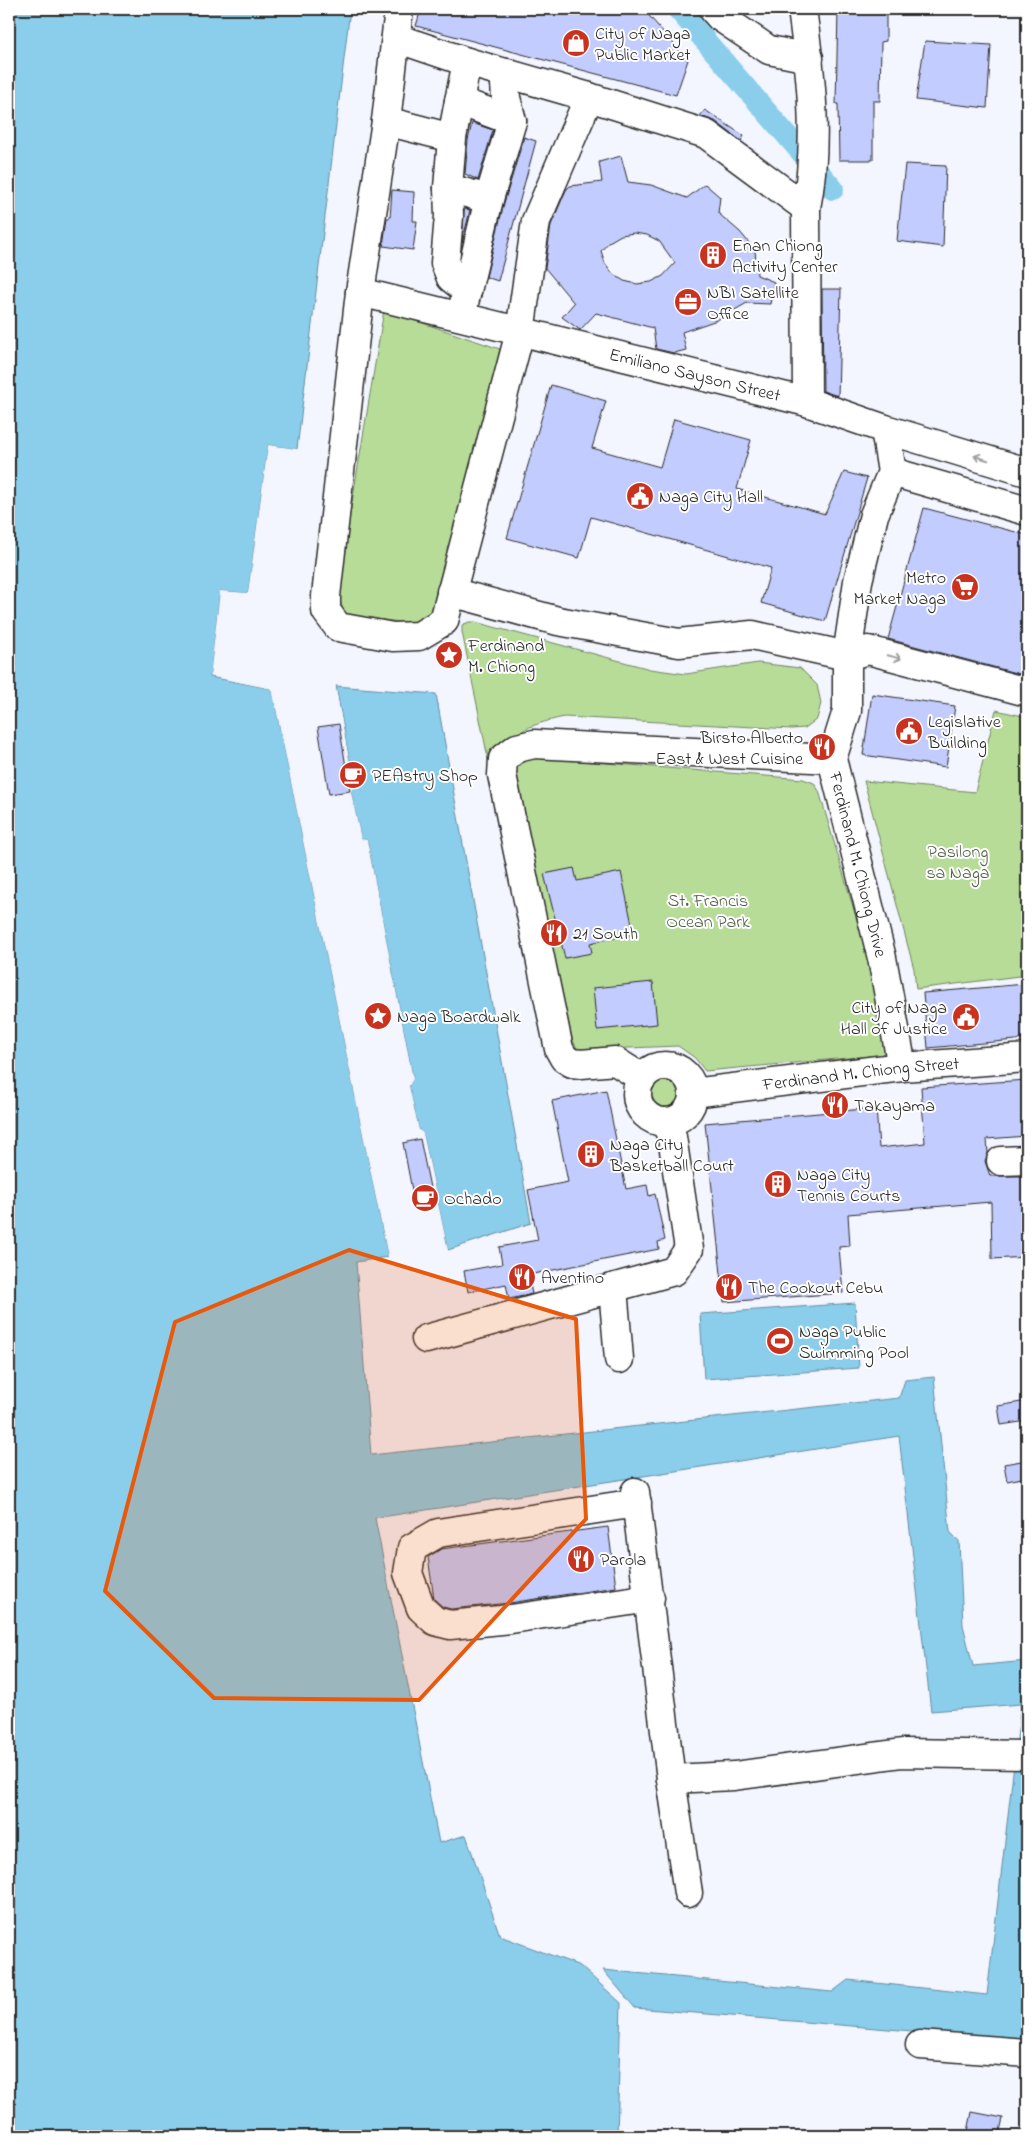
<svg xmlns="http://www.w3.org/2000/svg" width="1036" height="2145" font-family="'Indie Flower',sans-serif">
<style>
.green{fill:#b7dc97;stroke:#718461}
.water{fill:#8aceec;stroke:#648d9f}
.pier{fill:#f3f5ff}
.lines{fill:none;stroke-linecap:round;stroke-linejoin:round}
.canal{stroke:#8aceec;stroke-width:22}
.building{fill:#c2ccfe;stroke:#2b2b2b;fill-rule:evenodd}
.minor-casing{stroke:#2b2b2b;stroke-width:31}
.minor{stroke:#fff;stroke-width:28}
.oneway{stroke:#a0a0a0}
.marked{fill:#e8590c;fill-opacity:0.2;stroke:#e8590c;stroke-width:4;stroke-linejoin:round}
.labels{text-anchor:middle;stroke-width:4;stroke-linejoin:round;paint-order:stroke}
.poi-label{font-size:18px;fill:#2b2b2b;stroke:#fff;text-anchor:start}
.street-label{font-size:18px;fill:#2b2b2b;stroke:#fff}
.park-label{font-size:18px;fill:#55604b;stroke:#fff}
</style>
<rect width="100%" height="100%" fill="#f3f5ff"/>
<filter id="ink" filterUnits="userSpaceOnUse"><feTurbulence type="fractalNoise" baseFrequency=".02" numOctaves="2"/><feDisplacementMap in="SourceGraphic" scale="10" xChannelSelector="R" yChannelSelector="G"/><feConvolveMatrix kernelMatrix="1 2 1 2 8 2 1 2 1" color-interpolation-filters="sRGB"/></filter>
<g filter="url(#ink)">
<path class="green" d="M384,310L500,349L472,474L434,616L416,624L345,615L337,593Z
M469,622H475L650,669L686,674L758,663L800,668L817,685L821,703L817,719L805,728L792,729L564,717C524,726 516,731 489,763L462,632V625Z
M996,710L1027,717V975L916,989L914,969L864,781L975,792Z
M530,757L803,779L814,783L819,791L878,992L887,1050L881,1055L705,1071L695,1058L678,1046L578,1050L572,1039L516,778L515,769L517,763Z
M646 1094a19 19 0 1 1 38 0a19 19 0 1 1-38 0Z"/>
<path class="water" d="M9,9H350L297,449L268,445L248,593L220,591L210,677L272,689L388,1257L356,1262L371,1455L899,1398L905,1380L934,1377L950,1532L959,1541L963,1625L973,1666L1027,1661V2034L1024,2043L924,2032L635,2008L603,1970L832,1992L848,1980L987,1995L1021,1704L931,1711L899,1436L375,1518L439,1843L466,1835L500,1936L580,1966L621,2003L617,2136H9Z
M336,686L436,694L531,1223L448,1250L423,1133L419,1130L409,1086L413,1078L367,840L361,839L351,792L354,786Z
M855,1303L859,1368L704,1379L700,1314Z"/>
<path class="pier" d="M268,445L297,449L296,452L271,447L250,594L248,596L223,594L213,674L274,688L390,1257H388L272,689L210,676L220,591L248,593Z
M335,684L354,786L351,792L361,839L367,840L413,1079L409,1086L419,1130L423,1133L448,1250H445L421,1134L417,1131L407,1086L410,1078L365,842L358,840L348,793L351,786L333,687Z"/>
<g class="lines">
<path class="canal" d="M678,9L833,189"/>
</g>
<path class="building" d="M421,9H643L688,60L676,95L416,26Z
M838,9H886V41L881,42L880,101H873V160H839L838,104H836Z
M925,41L991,45L987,108L916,100Z
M705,110L744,136L741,141L715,121L700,116Z
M472,123L493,130L478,180L465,174L468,140Z
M524,137L536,141L498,281L486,277L504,203Z
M621,156L628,182L651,185L687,198L705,184L720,197L718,213L740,232L755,250L757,275L774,282L770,304L747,303L717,320L682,332L686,350L674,353L656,349L653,328L596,313L580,330L562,317L574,303L545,268L551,225L566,190L570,186L602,182L599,162ZM634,233L647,235L659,241L675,263L663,276L651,282L637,284L624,281L613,274L605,263L601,251L609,242L621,235Z
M905,164L946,166L943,247L897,241Z
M392,190L414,192L413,221H417L413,250L383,246L387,218H390Z
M465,209L470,210L462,243L464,211Z
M822,289H841L838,396L823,391Z
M551,385L606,401L592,448L660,467L674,419L751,440L737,489L825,514L844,472L867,478L825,621L761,603L771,568L591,517L579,558L507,538Z
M924,508L1027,535V676L888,639Z
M872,694L955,706L946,767L863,755Z
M339,724L350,791L329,794L318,727Z
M574,868L577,881L621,872L634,934L590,943L592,953L565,958L544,874Z
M653,982L657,1024L597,1030L593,988Z
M1025,984L1027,1039L928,1048L923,993Z
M1027,1080V1136L987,1139L988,1153L985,1161L990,1176H1027V1257L992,1259L991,1202L848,1214L850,1246L839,1247L843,1293L724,1302L705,1123L876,1108L879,1148L925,1143L921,1087Z
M606,1090L626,1189L647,1185L649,1196L655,1194L665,1240L658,1242L659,1249L528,1275L532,1294L523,1296L509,1299L506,1284L468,1292L464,1271L502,1264L499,1247L538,1240L528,1190L568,1182L552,1101Z
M420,1139L433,1202L415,1206L403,1143Z
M1027,1401V1421L1001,1425L998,1406Z
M1027,1460V1477L1007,1481L1004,1464Z
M608,1527L616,1587L509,1603L451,1609L443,1607L434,1599L428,1557L441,1549Z
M972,2112L1003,2118L999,2136H967Z"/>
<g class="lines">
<g class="minor-casing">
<g id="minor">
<path d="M399,9L386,121L360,292L326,596V611L338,627L393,637L419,636L444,621L520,332L536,221L589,97"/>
<path d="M713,9L720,17L769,50L809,58"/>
<path d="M802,9C811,75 819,142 806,208L807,402"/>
<path d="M396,38L467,62L589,97L706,134L806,208"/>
<path d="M467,62L459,101L512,121"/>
<path d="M459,101L452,138L448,188L489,199"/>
<path d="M386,121L452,138"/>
<path d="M448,188L449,216L445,263L451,278L467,291"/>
<path id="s1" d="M360,292L807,402L885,429L1027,472"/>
<path d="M461,316L489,199L512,121L506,98L505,84L507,73"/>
<path id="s2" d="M885,429L892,472L874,515L858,581L847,656V711L832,759L882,958L902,1067"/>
<path d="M892,472L1027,511"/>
<path d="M451,592L558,621L679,643L752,635L847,656L868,650L1027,692"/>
<circle cx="665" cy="1094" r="28"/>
<path d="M642,1078L615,1061L581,1064L572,1063L564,1058L559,1049L502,775L503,759L517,748L534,744L832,759"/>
<path id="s3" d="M693,1093L902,1067L1027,1058"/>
<path d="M1001,1161L1027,1160"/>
<path d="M613,1288L619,1359"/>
<path d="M426,1339L674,1271L689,1249L672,1137L665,1122"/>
<path d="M635,1492L671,1779L688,1893"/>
<path d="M637,1503L438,1533L412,1548L408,1573L421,1608L435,1621L450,1625L511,1619L650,1598"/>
<path d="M671,1779L734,1776L902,1753L1027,1755"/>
<path d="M920,2045L1027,2053"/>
</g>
</g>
<use href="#minor" class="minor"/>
</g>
<defs><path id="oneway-shaft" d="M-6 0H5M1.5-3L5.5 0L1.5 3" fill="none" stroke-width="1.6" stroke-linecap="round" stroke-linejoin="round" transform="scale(1.25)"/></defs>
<g class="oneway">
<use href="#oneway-shaft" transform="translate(981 458) rotate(-163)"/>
<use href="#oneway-shaft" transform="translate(894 657) rotate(15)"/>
</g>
</g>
<path class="marked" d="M349,1250L576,1319L586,1519L419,1700L214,1698L105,1591L175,1322Z"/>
<defs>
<g id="shop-disc" transform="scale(1.4375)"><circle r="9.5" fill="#c8321e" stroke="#fff"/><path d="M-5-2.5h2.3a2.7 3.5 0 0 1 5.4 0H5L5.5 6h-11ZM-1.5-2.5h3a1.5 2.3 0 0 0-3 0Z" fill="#fff"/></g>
<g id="building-disc" transform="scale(1.4375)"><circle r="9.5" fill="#c8321e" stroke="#fff"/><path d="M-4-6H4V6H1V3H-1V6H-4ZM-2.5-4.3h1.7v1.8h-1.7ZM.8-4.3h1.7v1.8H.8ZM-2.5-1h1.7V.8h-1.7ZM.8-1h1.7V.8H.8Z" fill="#fff"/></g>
<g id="office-disc" transform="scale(1.4375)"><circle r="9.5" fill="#c8321e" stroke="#fff"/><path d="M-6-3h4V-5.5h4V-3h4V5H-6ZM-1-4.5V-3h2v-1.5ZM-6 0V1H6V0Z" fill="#fff"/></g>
<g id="civic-disc" transform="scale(1.4375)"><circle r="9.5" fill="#c8321e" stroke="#fff"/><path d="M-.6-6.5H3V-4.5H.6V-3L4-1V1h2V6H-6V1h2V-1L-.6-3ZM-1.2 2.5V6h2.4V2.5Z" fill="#fff"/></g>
<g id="supermarket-disc" transform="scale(1.4375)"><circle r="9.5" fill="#c8321e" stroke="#fff"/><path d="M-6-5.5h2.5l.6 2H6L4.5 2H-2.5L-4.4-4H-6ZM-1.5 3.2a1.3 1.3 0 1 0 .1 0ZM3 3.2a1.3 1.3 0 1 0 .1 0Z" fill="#fff"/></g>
<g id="sight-disc" transform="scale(1.4375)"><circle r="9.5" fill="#c8321e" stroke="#fff"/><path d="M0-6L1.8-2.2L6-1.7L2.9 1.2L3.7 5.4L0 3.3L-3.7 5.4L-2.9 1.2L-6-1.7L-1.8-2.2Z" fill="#fff"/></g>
<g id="restaurant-disc" transform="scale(1.4375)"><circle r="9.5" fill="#c8321e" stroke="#fff"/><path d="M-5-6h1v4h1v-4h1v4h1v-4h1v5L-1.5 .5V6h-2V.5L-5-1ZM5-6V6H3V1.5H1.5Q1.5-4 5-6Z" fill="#fff"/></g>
<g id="cafe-disc" transform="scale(1.4375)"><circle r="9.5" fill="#c8321e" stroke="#fff"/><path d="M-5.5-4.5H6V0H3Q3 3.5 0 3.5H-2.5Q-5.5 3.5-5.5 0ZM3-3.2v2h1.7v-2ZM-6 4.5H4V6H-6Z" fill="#fff"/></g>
<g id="stadium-disc" transform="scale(1.4375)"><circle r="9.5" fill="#c8321e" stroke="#fff"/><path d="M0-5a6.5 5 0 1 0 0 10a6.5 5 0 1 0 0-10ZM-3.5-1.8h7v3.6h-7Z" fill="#fff"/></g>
</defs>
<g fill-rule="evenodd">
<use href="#shop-disc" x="576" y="43"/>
<use href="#building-disc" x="713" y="255"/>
<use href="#office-disc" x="688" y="302"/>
<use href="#civic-disc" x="640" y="496"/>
<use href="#supermarket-disc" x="965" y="587"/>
<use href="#sight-disc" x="449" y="655"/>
<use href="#civic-disc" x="909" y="731"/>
<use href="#restaurant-disc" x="822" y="747"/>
<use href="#cafe-disc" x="353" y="775"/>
<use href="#restaurant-disc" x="554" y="933"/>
<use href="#sight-disc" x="378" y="1016"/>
<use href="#civic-disc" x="966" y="1017"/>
<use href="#restaurant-disc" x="835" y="1105"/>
<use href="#building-disc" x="591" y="1154"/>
<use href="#building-disc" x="778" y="1184"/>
<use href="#cafe-disc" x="425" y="1198"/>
<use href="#restaurant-disc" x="522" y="1277"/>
<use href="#restaurant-disc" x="729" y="1287"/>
<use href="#stadium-disc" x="780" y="1341"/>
<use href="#restaurant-disc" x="581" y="1559"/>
</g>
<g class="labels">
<g class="poi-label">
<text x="595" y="39">City of Naga<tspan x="595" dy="21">Public Market</tspan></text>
<text x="732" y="251">Enan Chiong<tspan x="732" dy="21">Activity Center</tspan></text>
<text x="707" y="298">NBI Satellite<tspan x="707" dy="21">Office</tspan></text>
<text x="659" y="502">Naga City Hall</text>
<text x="946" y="583" text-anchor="end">Metro<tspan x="946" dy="21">Market Naga</tspan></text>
<text x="468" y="651">Ferdinand<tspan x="468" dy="21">M. Chiong</tspan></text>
<text x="928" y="727">Legislative<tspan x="928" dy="21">Building</tspan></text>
<text x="803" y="743" text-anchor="end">Birsto Alberto<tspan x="803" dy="21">East &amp; West Cuisine</tspan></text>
<text x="372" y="781">PEAstry Shop</text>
<text x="573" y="939">21 South</text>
<text x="947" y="1013" text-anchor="end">City of Naga<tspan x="947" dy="21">Hall of Justice</tspan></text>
<text x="397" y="1022">Naga Boardwalk</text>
<text x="854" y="1111">Takayama</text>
<text x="610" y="1150">Naga City<tspan x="610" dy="21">Basketball Court</tspan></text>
<text x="797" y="1180">Naga City<tspan x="797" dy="21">Tennis Courts</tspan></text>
<text x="444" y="1204">Ochado</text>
<text x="541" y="1283">Aventino</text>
<text x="748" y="1293">The Cookout Cebu</text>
<text x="799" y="1337">Naga Public<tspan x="799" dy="21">Swimming Pool</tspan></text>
<text x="600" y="1565">Parola</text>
</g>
<g class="street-label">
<text dy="6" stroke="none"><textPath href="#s1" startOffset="345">Emiliano Sayson Street</textPath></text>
<text dy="6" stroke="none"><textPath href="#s2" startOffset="448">Ferdinand M. Chiong Drive</textPath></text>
<text dy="6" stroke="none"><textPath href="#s3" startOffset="169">Ferdinand M. Chiong Street</textPath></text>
</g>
<g class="park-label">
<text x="958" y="857">Pasilong<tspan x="958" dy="21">sa Naga</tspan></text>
<text x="708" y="906">St. Francis<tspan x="708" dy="21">Ocean Park</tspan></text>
</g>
</g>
<rect width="1036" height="2145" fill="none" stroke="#fff" stroke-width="30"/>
<rect x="15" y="15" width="1006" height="2115" fill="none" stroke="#2b2b2b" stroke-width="2" filter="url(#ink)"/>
</svg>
